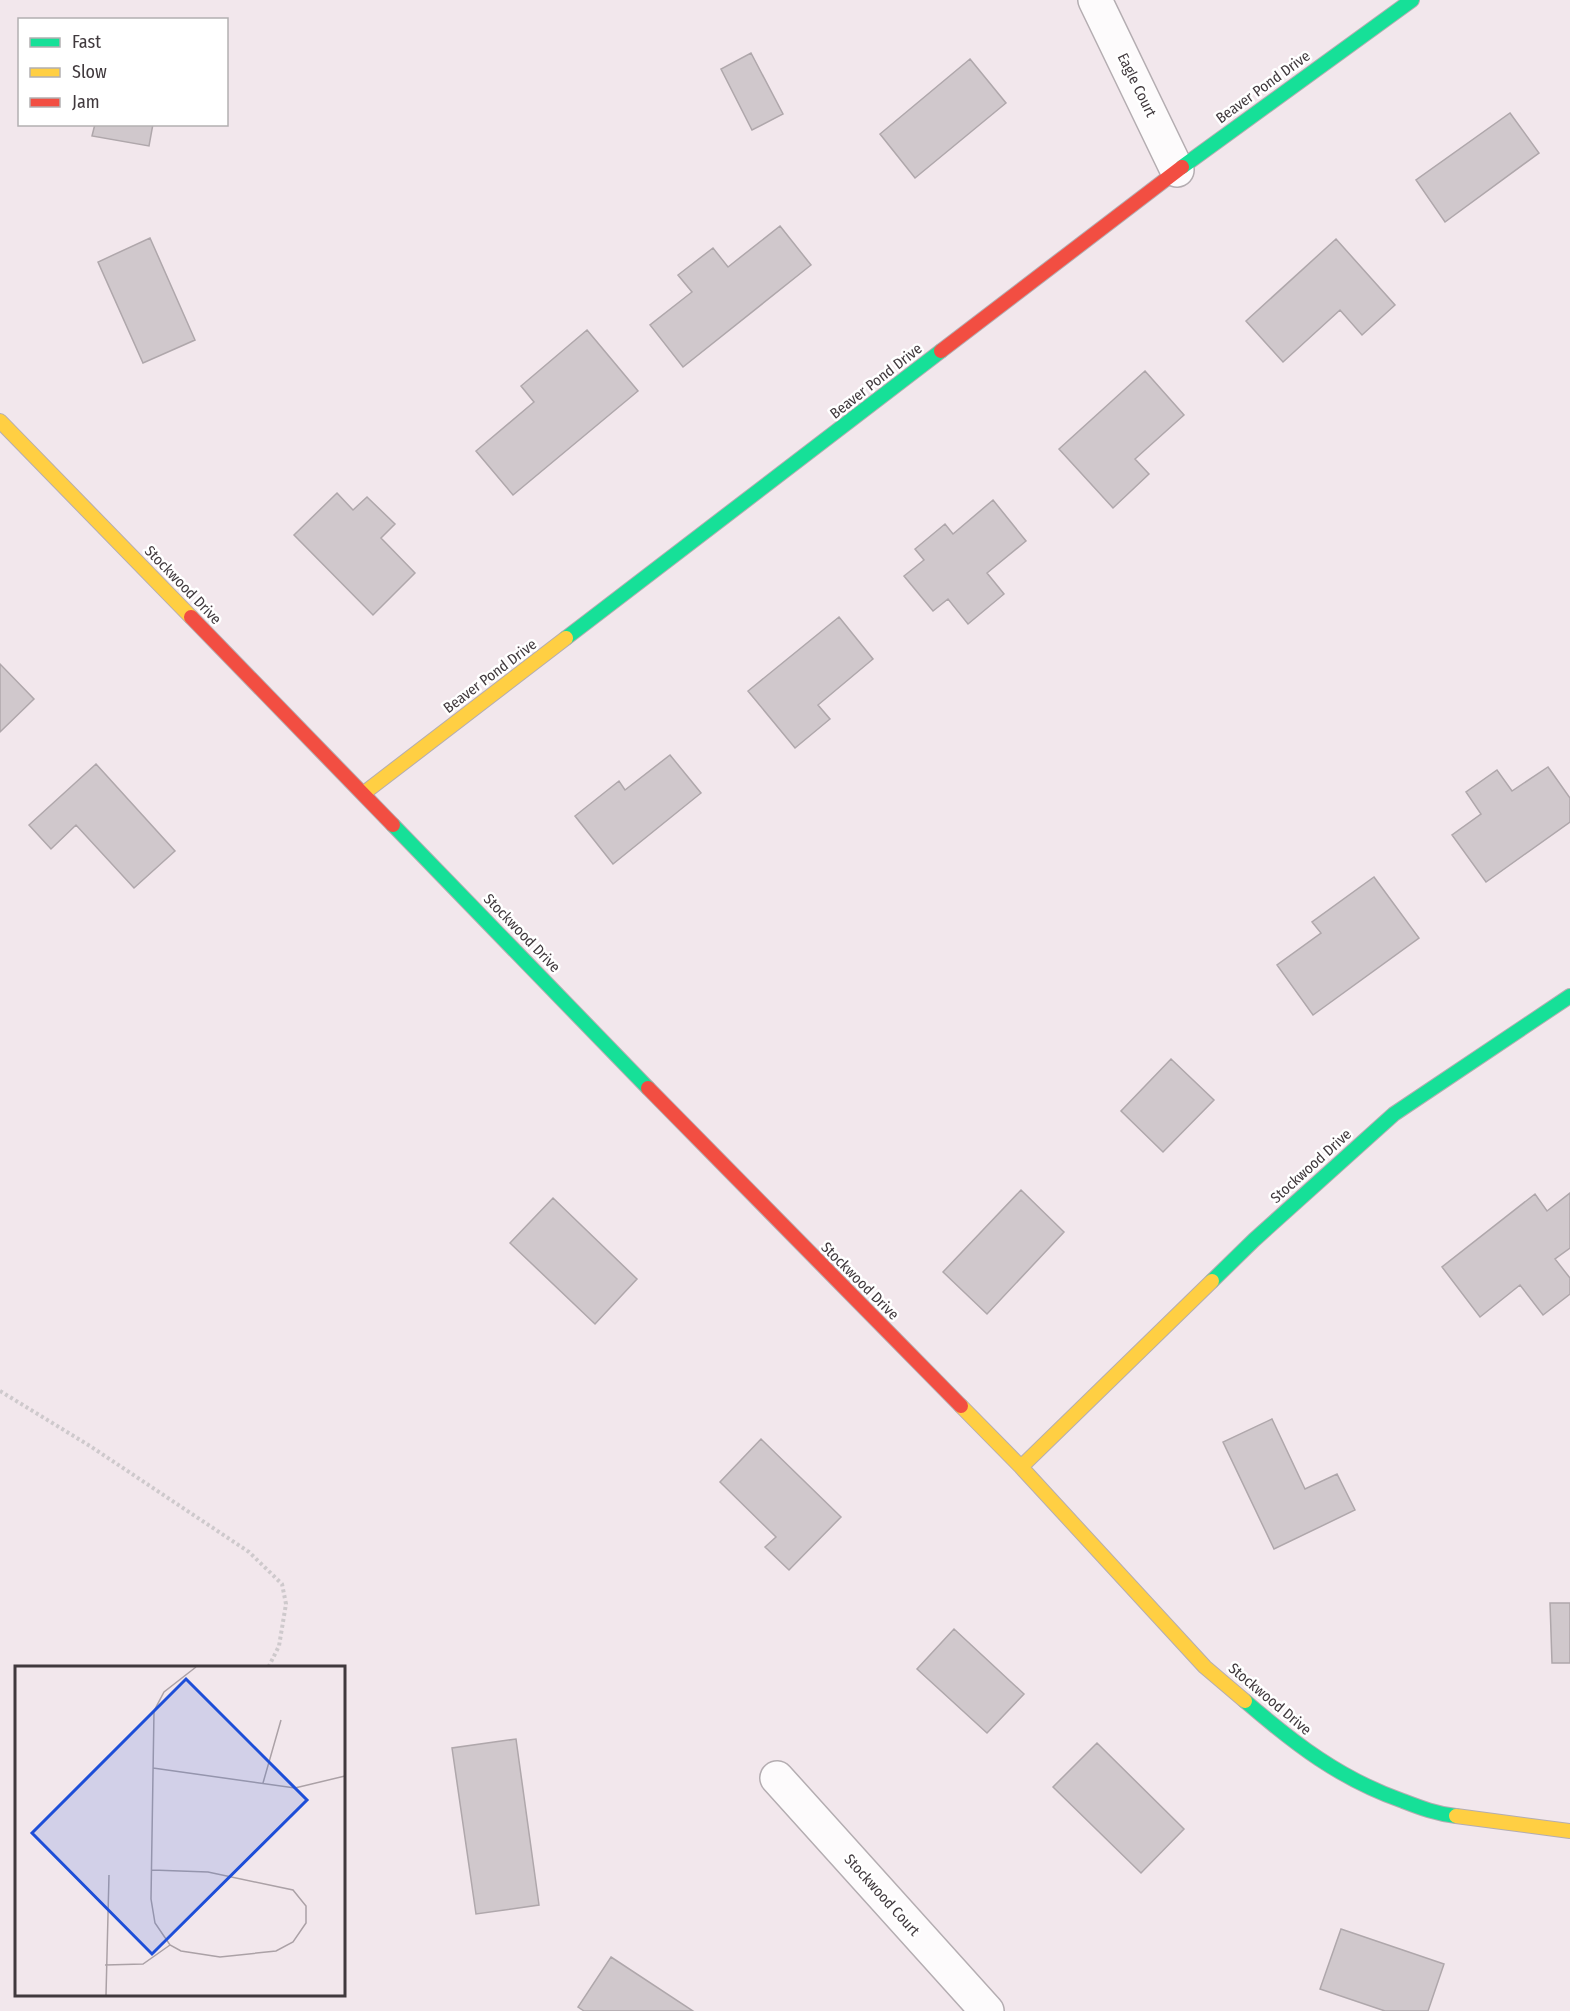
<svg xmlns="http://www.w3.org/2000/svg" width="1570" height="2011" font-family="'Fira Sans Condensed',sans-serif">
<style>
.building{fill:#d0c8cc;stroke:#afa7ab;stroke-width:1.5}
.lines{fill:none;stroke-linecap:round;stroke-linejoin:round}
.street-casing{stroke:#b4adb1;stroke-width:36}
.fast-casing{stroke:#b4adb1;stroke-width:16}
.slow-casing{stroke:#b4adb1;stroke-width:16}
.jam-casing{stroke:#b4adb1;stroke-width:16}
.path{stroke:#cec9cc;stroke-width:4;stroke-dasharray:3 3;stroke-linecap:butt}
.street{stroke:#fdfbfc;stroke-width:33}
.fast{stroke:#16e098;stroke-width:14}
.slow{stroke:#ffcf43;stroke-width:14}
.jam{stroke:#f24e42;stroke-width:14}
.labels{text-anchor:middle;stroke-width:5;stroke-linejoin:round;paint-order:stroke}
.street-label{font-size:15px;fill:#40393d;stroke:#fff}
.inset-road{fill:none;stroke:#aba1a6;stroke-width:1.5}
.view{fill:#1d4ed8;fill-opacity:0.15;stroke:#1d4ed8;stroke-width:3}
.inset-edge{fill:none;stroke:#40393d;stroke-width:3}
</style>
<rect width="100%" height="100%" fill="#f2e7ec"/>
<path class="building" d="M751,53L783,114L752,130L721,69Z
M970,59L1006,103L915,178L880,134Z
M1510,113L1539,153L1445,222L1416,180Z
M95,124H153L149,146L92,136Z
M780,226L811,265L683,367L650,325L692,292L678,275L713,248L728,267Z
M150,238L195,340L143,363L98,262Z
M1336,239L1395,305L1362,335L1340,310L1283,362L1246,321Z
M587,330L638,391L513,495L476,451L534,402L521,386Z
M1145,371L1184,415L1135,459L1149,474L1113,508L1059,449Z
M337,493L353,510L367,497L395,524L381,538L415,573L373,615L294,535Z
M993,500L1026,541L987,573L1004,594L968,624L948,599L933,611L904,576L924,560L915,549L945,524L953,534Z
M839,617L873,659L818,705L830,719L795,748L748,691Z
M0,664L34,699L0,732Z
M670,755L701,793L613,864L575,816L619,781L625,790Z
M96,764L175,851L134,888L76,825L51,849L29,825Z
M1548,767L1570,798V822L1486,882L1452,835L1481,814L1466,792L1497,770L1512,791Z
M1374,877L1419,938L1313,1015L1277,965L1321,933L1312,922Z
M1171,1059L1214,1100L1163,1152L1121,1111Z
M1021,1190L1064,1232L987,1314L943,1272Z
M1570,1193V1248L1555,1259L1570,1278V1294L1543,1315L1520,1285L1480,1317L1442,1267L1535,1194L1547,1211Z
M553,1198L637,1279L595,1324L510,1243Z
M1272,1419L1305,1489L1337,1474L1355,1510L1274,1549L1223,1442Z
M761,1439L841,1517L789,1570L765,1547L776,1537L720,1482Z
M1550,1603H1570V1663H1552Z
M954,1629L1024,1694L987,1733L917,1669Z
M516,1739L539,1905L476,1914L452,1748Z
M1097,1743L1184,1829L1141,1873L1053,1787Z
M1341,1929L1444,1964L1428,2011H1385L1320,1989Z
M611,1957L693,2011H584L578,2007Z"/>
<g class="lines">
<g class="street-casing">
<path id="street" d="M1095,0L1177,170
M777,1778L987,2011"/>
</g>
<g class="fast-casing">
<path id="fast" d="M1182,167L1412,0
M566,638L941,351
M393,825L648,1088
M1212,1281L1254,1240L1394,1114L1570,996
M1245,1701C1295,1744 1340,1779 1403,1801C1421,1808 1437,1814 1456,1816"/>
</g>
<g class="slow-casing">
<path id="slow" d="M0,421L191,617
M364,793L566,638
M961,1406L1021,1467L1205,1667L1245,1701
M1021,1467L1212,1281
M1456,1816L1570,1831"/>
</g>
<g class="jam-casing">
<path id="jam" d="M941,351L1182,167
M191,617L393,825
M648,1088L961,1406"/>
</g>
<path class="path" d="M0,1391L90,1446L249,1552L282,1584L286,1604L279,1646L268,1668"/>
<use href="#street" class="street"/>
<use href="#fast" class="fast"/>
<use href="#slow" class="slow"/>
<use href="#jam" class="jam"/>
</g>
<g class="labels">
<g class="street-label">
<text transform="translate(1137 85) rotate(64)" y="5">Eagle Court</text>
<text transform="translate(1263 87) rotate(-36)" y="5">Beaver Pond Drive</text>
<text transform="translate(876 381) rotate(-38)" y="5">Beaver Pond Drive</text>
<text transform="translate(183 585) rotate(46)" y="5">Stockwood Drive</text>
<text transform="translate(490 676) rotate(-37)" y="5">Beaver Pond Drive</text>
<text transform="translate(522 933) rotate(46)" y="5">Stockwood Drive</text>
<text transform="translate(1311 1166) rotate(-42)" y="5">Stockwood Drive</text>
<text transform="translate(860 1281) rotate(45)" y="5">Stockwood Drive</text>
<text transform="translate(1270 1699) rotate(40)" y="5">Stockwood Drive</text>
<text transform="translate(882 1895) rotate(48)" y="5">Stockwood Court</text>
</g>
</g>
<g transform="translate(15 1666)">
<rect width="330" height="330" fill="#f2e7ec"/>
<path class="inset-road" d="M138,102L280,122L330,110M248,117L266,54M137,204L193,206L278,224L291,240V257L278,276L261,285L205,291L166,285L155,279L140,257L136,233L139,45L149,26L181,1M90,299L128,298L155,279M91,329L94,209"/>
<path class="view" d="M171,13L292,134L137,288L17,167Z"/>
<rect width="330" height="330" class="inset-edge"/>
</g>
<rect x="18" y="18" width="210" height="108" fill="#ffffff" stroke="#b3b0b1" stroke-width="1.5"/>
<rect x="30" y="38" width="30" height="9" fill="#16e098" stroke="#b3b0b1" stroke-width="1.5"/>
<text x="72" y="48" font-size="18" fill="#40393d">Fast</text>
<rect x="30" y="68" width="30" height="9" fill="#ffcf43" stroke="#b3b0b1" stroke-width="1.5"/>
<text x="72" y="78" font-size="18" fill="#40393d">Slow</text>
<rect x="30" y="98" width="30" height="9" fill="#f24e42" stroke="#b3b0b1" stroke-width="1.5"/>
<text x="72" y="108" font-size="18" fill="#40393d">Jam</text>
</svg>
